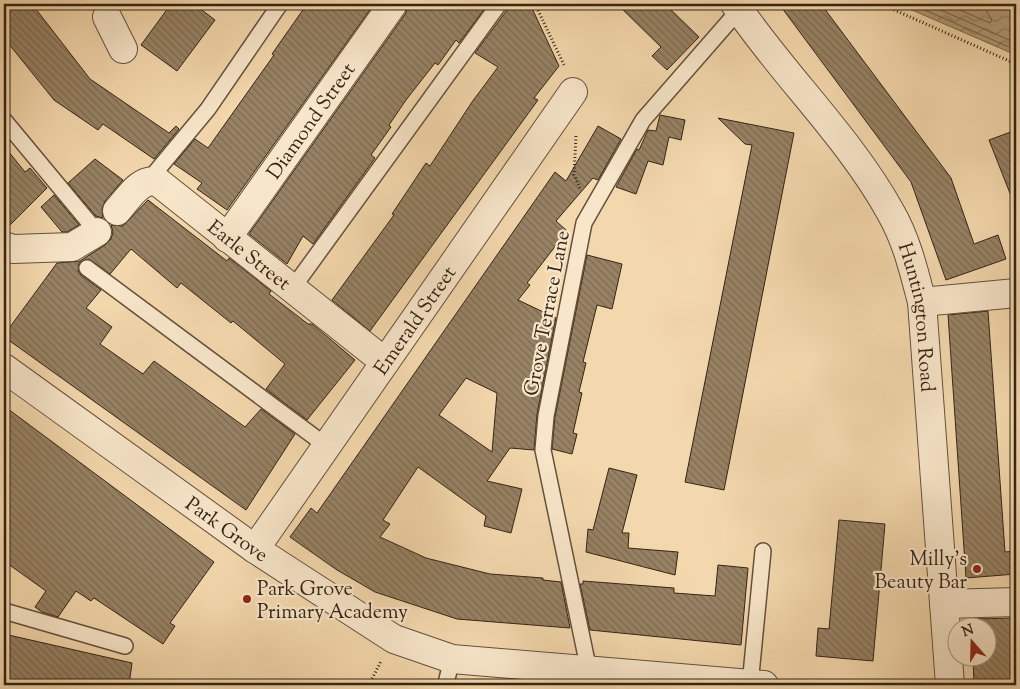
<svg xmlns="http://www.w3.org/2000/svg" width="1020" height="689" font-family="'Sorts Mill Goudy',serif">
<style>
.water{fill:url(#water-waves);stroke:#7f6b51}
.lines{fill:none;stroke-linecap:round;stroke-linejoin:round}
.shore{stroke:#726047;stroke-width:1}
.building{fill:url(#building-back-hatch);stroke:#332415;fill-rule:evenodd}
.service-casing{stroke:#63513b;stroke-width:18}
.minor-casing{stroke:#63513b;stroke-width:30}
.tertiary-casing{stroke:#63513b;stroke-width:30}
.path{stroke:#332415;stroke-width:3;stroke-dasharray:1 2.5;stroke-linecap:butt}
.service{stroke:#f8e6ca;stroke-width:15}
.minor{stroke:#f8e6ca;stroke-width:28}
.tertiary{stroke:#f8e6ca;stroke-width:28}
.poi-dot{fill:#8f2418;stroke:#f8e6ca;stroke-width:2}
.labels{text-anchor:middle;stroke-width:4.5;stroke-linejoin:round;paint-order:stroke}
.street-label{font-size:20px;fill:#332415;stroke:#f8e6ca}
.poi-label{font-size:20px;fill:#332415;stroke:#f8e6ca;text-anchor:end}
</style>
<defs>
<pattern id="water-waves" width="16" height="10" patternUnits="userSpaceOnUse" patternTransform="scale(1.25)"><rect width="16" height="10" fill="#b29b79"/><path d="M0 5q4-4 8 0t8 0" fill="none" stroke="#917e62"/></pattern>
<pattern id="building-back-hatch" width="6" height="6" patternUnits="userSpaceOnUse" patternTransform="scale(1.25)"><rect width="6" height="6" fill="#978264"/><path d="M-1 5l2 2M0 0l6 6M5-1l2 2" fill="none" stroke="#7c6a51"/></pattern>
</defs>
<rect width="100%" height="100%" fill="#f4d8ad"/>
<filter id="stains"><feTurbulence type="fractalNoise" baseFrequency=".004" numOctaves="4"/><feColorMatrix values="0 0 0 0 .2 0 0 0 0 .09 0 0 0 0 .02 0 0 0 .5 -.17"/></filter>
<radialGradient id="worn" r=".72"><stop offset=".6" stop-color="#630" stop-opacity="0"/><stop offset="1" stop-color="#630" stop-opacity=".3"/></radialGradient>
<path class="water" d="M898,4H999L1016,11V55Z"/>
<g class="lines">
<path class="shore" d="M911,4L1016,50
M927,4L1016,43
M946,4L990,23L992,20L987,12L986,4"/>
</g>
<path class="building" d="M4,4H32L90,79L169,133L176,126L179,129L154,159L103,124L98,130L54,100L4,38Z
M171,4H194L215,20L177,71L141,45Z
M307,4H374L227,210L197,189L202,183L174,164L195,139L208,148L274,55L272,54Z
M408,4H488L459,43L456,40L438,65L435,63L406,100L389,125L391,127L371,155L375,158L313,244L303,236L287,264L249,234L406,13Z
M508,4H530L559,66L534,98L538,100L370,331L332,300L394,215L392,214L426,163L430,166L472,102L498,67L475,53L507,10Z
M617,4H665L699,37L667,70L652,56L661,47Z
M779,4H821L951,178L974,244L998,235L1006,259L946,280L911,182Z
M660,115L685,120L681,140L669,137L663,165L648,161L636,194L616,187L637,149L639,150L648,130L656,131Z
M718,118L794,133L724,490L685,482L752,145L745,144Z
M598,126L621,139L598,180L593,178L556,221L567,231L527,283L530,285L518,300L556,318L537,414L534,450L510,448L487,481L522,489L511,533L484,526L486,516L418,467L383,520L390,524L380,537L426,558L490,574L543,578V580L561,582L570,628L457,619L375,592L337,570L290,537L311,508L317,513L555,172L566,181ZM466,378L497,393L492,452L439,415Z
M1016,130V206H1015L989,140Z
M4,146L25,172L30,168L47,188L4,231Z
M95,159L123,180L105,201L102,209L103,218L96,216L68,183Z
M54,195L79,225L67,232H62L41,207Z
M148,200L227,261L229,258L271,291L269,294L308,324H312L355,360L307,420L266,389L285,364L233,321L231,323L181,283L177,288L131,249L110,274L89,259L79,263L78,271L81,275L101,290L86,308L112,327L100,344L143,374L154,361L245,427L261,409L295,434L246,510L7,339V331L57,263L80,261L105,245L111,239L113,232L111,225L123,226Z
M587,255L622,264L612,309L597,305L583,362L586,363L579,392L582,393L573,433L577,434L572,454L552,449L555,417Z
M988,311L1005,552L1016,551V574L966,578L948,315Z
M4,406L214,562L170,623L175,626L163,644L94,598L91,601L76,591L58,617L42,612L35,607L46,591L4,561Z
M609,468L637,475L622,533H629L628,548L678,552L675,575L586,552L588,529L593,530Z
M839,520L885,524L873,661L816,656L818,628L829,629Z
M718,565L748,568L741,645L590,630L580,584H583V581L674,588V593L715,596Z
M1016,618V685H974L973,656H988V626H971V619Z
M4,634L132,663L129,685H4Z"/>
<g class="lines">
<g class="service-casing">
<path id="service" d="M4,120L97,232
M149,180L208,109L280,4
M87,268L328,447
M292,289L499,4
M4,611L125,646
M447,679L452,659
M589,685V671L543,450L546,416L584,223L643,120L739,10
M750,685L763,551"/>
</g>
<g class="minor-casing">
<g id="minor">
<path d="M107,17L123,49"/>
<path id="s1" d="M117,211C128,199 140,177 158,182L385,362"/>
<path id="s2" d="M227,238L393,4"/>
<path d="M4,246L13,249L72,247L97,232"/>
<path d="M922,302L1016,293"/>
<path id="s3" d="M4,368L255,549L394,639L452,659L764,685"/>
<path id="s4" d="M255,549L573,92"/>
<path d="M944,604L1016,602"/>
</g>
</g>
<g class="tertiary-casing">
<g id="tertiary">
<path id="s5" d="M735,4C783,75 850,138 891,213C907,241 914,272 922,302L950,685"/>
</g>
</g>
<path class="path" d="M535,4L565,67
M881,4L1016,64
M576,136L574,175L580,188
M369,685L381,661"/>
<use href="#service" class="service"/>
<use href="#minor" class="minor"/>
<use href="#tertiary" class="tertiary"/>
</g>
<g class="poi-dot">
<circle cx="977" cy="569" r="5"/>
<circle cx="247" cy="599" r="5"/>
</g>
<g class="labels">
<g class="street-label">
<text dy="7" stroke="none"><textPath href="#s2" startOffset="144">Diamond Street</textPath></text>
<text dy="7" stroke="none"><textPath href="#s1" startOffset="170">Earle Street</textPath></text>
<text transform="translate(546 313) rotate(-79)" y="7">Grove Terrace Lane</text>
<text dy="7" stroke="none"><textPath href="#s5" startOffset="370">Huntington Road</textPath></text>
<text dy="7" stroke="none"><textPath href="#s4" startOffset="279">Emerald Street</textPath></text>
<text dy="7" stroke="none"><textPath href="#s3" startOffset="275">Park Grove</textPath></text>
</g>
<g class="poi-label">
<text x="967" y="565">Milly's<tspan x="967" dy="23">Beauty Bar</tspan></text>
<text x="257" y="595" text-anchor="start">Park Grove<tspan x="257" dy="23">Primary Academy</tspan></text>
</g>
</g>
<rect width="1020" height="689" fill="none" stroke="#f4d8ad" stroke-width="20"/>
<rect x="5" y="5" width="1010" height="679" fill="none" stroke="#332415" stroke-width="2.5"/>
<rect x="10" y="10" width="1000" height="669" fill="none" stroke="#332415"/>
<g transform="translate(972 642) rotate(340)"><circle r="24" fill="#f8e6ca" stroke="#a99882"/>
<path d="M0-4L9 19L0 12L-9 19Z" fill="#8f2418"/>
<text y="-8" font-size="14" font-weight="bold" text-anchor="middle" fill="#332415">N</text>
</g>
<rect width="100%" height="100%" filter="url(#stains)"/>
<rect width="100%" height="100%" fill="url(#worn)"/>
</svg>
